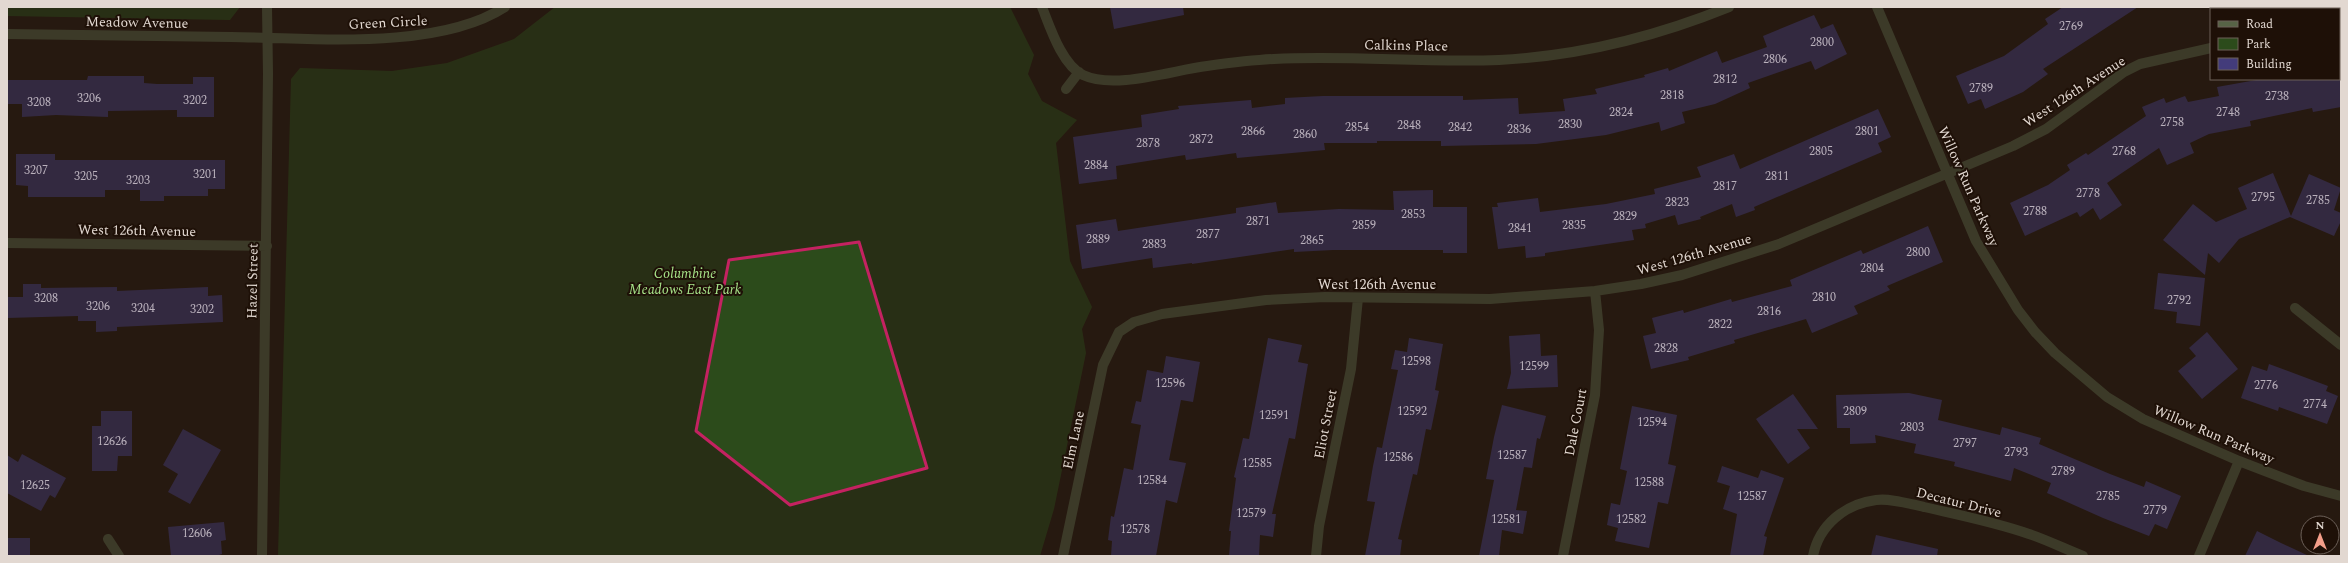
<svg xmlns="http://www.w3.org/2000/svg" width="2348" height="563" font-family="Spectral,serif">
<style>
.green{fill:#2c4b1b}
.building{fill:#433c7b}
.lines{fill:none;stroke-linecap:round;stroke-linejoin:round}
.minor{stroke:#576346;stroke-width:10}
.marked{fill:none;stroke:#c42261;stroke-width:3;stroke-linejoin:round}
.labels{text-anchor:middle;stroke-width:4;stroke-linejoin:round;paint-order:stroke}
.number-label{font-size:12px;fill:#bab1bc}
.street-label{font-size:14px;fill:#e2d8d1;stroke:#1e1007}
.park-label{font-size:14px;font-style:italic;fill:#a6e288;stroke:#1e1007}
</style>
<rect width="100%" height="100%" fill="#271910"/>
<path class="green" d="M7,7H240L230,20L7,16Z
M555,7H1010L1034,55L1028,74L1042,101L1077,120L1056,143L1070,261L1092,307L1082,329L1086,353L1054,509L1040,556H278L291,79L300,68L392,71L447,63L514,39Z"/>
<path class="building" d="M1110,7H1183L1184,15L1114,29Z
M2063,7H2138L2043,69L2048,74L2023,92L1985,109L1981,99L1968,104L1956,76L2004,56L2048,24L2045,19Z
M1814,15L1821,29L1833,24L1847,54L1815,70L1811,61L1748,83L1750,88L1715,104L1682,112L1685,123L1661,131L1659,122L1606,135L1536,144L1441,146V141H1377V143H1324L1325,150L1237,158L1236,153L1186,160L1185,155L1116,166L1117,179L1079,184L1073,137L1142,127L1141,115L1179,109L1178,106L1251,100L1252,108L1285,104V98L1323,96H1463V100L1518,98L1519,114L1565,111L1563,99L1597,94L1595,89L1645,77L1644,75L1668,68L1669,71L1717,51L1722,63L1767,47L1763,36Z
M88,76H144V83L157,84H193V77H214V117H177V110L108,111V117L56,115L22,117V104H7V80H87Z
M2262,79H2341V107L2313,112L2312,108L2250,121L2251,126L2209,134L2190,143L2194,153L2167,165L2159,148L2107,183L2122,205L2100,220L2093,208L2080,217L2077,212L2025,236L2010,203L2048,185L2070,170L2067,165L2086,153L2088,155L2146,116L2142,107L2164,98L2166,103L2185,96L2188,102L2219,96L2217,87Z
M1878,109L1891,137L1878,143L1882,152L1754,207L1755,210L1736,217L1732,204L1700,217L1701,219L1678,225L1675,215L1645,224L1646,228L1632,230L1634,240L1545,253V256L1526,258L1525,246L1498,249L1492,207H1498L1497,203L1538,198L1540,212L1606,204L1655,194L1654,189L1701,177L1697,167L1734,154L1740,169Z
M16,154H55V160H225V189H208V196H164V201H140V190H105V197H28V186L16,185Z
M2273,173L2291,216L2309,174L2341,188L2334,210L2341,213V221L2334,236L2290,217L2239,239L2219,263L2208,253L2205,275L2163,240L2193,204L2216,222L2247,209L2238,188Z
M1433,190V207H1467V253H1443V250H1333L1294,252V249L1192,264V263L1153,268L1152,258L1082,269L1076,225L1116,219L1118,231L1236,213V208L1276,202L1278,213L1339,209L1394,210L1393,191Z
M1928,226L1943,262L1887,286L1890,290L1854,306L1858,314L1812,333L1806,319L1734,340L1735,343L1688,357L1689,360L1651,369L1643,336L1656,333L1652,318L1683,310L1684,313L1731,299L1732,302L1792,286L1790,280L1861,250L1863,254Z
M2158,273L2205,278L2200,326L2176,323L2177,312L2154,309Z
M23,284H41V288L117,287V291L208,287V296L222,295L223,322L117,327V331L96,332V321H78V316L7,318V297H23Z
M2207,332L2238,369L2202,399L2178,371L2196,356L2189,348Z
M1540,334L1541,356L1557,355L1558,387L1507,389L1511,373L1509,336Z
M1268,338L1302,345L1298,362L1308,364L1299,416L1295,439L1289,438L1272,514H1276L1273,537L1260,535L1259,556H1229L1231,531H1229L1236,478L1234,477L1243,438L1249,439Z
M1409,338L1443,344L1435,390L1439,391L1431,430L1426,429L1417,475L1413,474L1398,539L1402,540L1400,556H1365L1375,502L1367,501L1373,466L1377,447L1382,448L1398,370L1391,369L1395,350L1407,352Z
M1166,356L1200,362L1193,402L1181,400L1169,460L1186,463L1177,503L1166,500L1156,556H1111L1112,541L1108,540L1111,516L1114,517L1124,468L1133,470L1141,425L1131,423L1136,401L1141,402L1147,370L1163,373Z
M2269,364L2328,386L2326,391L2338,396L2327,424L2279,407L2278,411L2241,398L2252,366L2267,371Z
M1909,393L1942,400L1938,420L2000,435L2002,427L2041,438L2039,444L2110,474L2144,487L2146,481L2181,496L2167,529L2155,524L2149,536L2103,518L2047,493L2051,483L2014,468L2011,481L1954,466L1955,462L1914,453L1916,444L1875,435L1876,443L1850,444V428H1837L1836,395Z
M1793,394L1818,429H1797L1810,448L1788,464L1756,419Z
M1502,405L1546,416L1540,439L1537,438L1532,468L1524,467L1516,510L1527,511L1523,534L1502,530L1499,556H1479L1494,480L1486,479L1494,437Z
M1632,406L1677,415L1668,464L1676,466L1668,504L1658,502L1649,548L1615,541L1618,528L1607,525L1611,503L1620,505L1627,471L1620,469Z
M101,411H132V456H118L117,471H92V426H101Z
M183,429L221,450L190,504L168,492L178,474L163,465Z
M22,454L66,478L55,498L50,495L41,511L7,493V455L18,462Z
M1722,466L1758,478L1761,470L1784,478L1764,536L1767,537L1763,556H1730L1737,514L1723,509L1730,486L1717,482Z
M224,522L226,540L221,541L222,554L216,556H171L168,527Z
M2257,531L2281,543L2309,556H2245Z
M1876,535L1938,549L1937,556H1871Z
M7,538H30V556H7Z"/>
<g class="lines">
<path class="minor" d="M1042,7C1050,27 1062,65 1083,75C1115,90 1173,70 1207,66C1229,63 1252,60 1274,59C1349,55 1424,63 1499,60C1579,56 1655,37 1729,7
M1877,7L1976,241L2018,310L2035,332L2055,353L2107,397L2143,419L2239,461L2304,486L2341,496
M2339,25H2341
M7,34C82,35 157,36 231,37C311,38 437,51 505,7
M1066,89L1079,72
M7,243L267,246
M2295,308L2341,345
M108,539L119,556
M262,556L268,74L267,7
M1063,556L1103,365L1119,332L1134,322L1162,314L1266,300L1325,297L1490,299L1595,291L1641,284L1682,275L1779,244L2013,146L2046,129L2124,72L2140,64L2211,48
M1316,556L1319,526L1351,369L1358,298
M1563,556L1595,395L1599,330L1595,291
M1813,556C1819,525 1845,504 1876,500C1891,498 1909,504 1924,507C1959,515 1995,522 2029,534C2047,540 2065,549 2083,556
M2199,556L2239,461"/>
</g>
<path d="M0 0H2348V563H0ZM859,242L927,468L790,505L696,431L729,260Z" fill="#271910" fill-opacity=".55" fill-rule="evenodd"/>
<path class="marked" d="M859,242L927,468L790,505L696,431L729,260Z"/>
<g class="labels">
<g class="number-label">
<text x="2071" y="30">2769</text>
<text x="1822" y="46">2800</text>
<text x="1775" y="63">2806</text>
<text x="1725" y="83">2812</text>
<text x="1981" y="92">2789</text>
<text x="1672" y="99">2818</text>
<text x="2277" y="100">2738</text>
<text x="89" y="102">3206</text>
<text x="195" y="104">3202</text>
<text x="39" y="106">3208</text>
<text x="1621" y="116">2824</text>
<text x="2228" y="116">2748</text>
<text x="2172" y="126">2758</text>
<text x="1570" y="128">2830</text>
<text x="1409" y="129">2848</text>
<text x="1357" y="131">2854</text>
<text x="1460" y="131">2842</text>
<text x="1519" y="133">2836</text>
<text x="1253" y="135">2866</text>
<text x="1867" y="135">2801</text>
<text x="1305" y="138">2860</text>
<text x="1201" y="143">2872</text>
<text x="1148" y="147">2878</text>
<text x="1821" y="155">2805</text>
<text x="2124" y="155">2768</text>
<text x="1096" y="169">2884</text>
<text x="36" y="174">3207</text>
<text x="205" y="178">3201</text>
<text x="86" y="180">3205</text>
<text x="1777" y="180">2811</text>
<text x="138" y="184">3203</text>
<text x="1725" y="190">2817</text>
<text x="2088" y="197">2778</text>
<text x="2263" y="201">2795</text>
<text x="2318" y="204">2785</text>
<text x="1677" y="206">2823</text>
<text x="2035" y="215">2788</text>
<text x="1413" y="218">2853</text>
<text x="1625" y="220">2829</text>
<text x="1258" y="225">2871</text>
<text x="1364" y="229">2859</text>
<text x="1574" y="229">2835</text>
<text x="1520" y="232">2841</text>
<text x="1208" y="238">2877</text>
<text x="1098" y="243">2889</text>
<text x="1312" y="244">2865</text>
<text x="1154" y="248">2883</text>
<text x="1918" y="256">2800</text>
<text x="1872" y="272">2804</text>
<text x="1824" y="301">2810</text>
<text x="46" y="302">3208</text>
<text x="2179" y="304">2792</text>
<text x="98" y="310">3206</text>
<text x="143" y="312">3204</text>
<text x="202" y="313">3202</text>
<text x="1769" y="315">2816</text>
<text x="1720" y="328">2822</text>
<text x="1666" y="352">2828</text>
<text x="1416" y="365">12598</text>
<text x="1534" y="370">12599</text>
<text x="1170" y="387">12596</text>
<text x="2266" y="389">2776</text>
<text x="2315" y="408">2774</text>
<text x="1412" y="415">12592</text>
<text x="1855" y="415">2809</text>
<text x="1274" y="419">12591</text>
<text x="1652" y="426">12594</text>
<text x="1912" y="431">2803</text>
<text x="112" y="445">12626</text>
<text x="1965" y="447">2797</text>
<text x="2016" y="456">2793</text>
<text x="1512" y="459">12587</text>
<text x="1398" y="461">12586</text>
<text x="1257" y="467">12585</text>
<text x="2063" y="475">2789</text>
<text x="1152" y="484">12584</text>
<text x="1649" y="486">12588</text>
<text x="35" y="489">12625</text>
<text x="1752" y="500">12587</text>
<text x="2108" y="500">2785</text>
<text x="2155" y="514">2779</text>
<text x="1251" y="517">12579</text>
<text x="1506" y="523">12581</text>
<text x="1631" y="523">12582</text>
<text x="1135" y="533">12578</text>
<text x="197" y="537">12606</text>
</g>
<g class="street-label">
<text transform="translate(137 22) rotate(1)" y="5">Meadow Avenue</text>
<text transform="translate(388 22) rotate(-3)" y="5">Green Circle</text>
<text transform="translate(1406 45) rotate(1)" y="5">Calkins Place</text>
<text transform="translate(2074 91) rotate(-33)" y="5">West 126th Avenue</text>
<text transform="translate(1969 186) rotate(66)" y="5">Willow Run Parkway</text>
<text transform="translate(137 230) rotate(1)" y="5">West 126th Avenue</text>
<text transform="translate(1694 254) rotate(-16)" y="5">West 126th Avenue</text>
<text transform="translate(252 281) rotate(-89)" y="5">Hazel Street</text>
<text x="1377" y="289">West 126th Avenue</text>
<text transform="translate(1575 422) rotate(-79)" y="5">Dale Court</text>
<text transform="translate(1325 424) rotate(-79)" y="5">Eliot Street</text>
<text transform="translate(2214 434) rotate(23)" y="5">Willow Run Parkway</text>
<text transform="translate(1073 440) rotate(-78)" y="5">Elm Lane</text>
<text transform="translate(1959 502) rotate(14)" y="5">Decatur Drive</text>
</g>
<g class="park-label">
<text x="685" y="278">Columbine<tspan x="685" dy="16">Meadows East Park</tspan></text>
</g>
</g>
<rect width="2348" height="563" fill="none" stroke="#e2d8d1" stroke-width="16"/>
<rect x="2210" y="8" width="130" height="72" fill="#1e1007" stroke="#6c6058"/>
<rect x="2218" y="21" width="20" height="6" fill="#576346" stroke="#6c6058"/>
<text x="2246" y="28" font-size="12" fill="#e2d8d1">Road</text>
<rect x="2218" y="38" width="20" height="12" fill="#2c4b1b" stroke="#6c6058"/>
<text x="2246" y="48" font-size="12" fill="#e2d8d1">Park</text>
<rect x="2218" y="58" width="20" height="12" fill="#433c7b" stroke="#6c6058"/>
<text x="2246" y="68" font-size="12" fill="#e2d8d1">Building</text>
<g transform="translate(2320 535)"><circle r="19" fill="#1e1007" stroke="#6c6058"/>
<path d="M0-3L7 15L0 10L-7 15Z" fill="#f49e89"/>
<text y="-6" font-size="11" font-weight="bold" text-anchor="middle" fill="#e2d8d1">N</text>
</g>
</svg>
